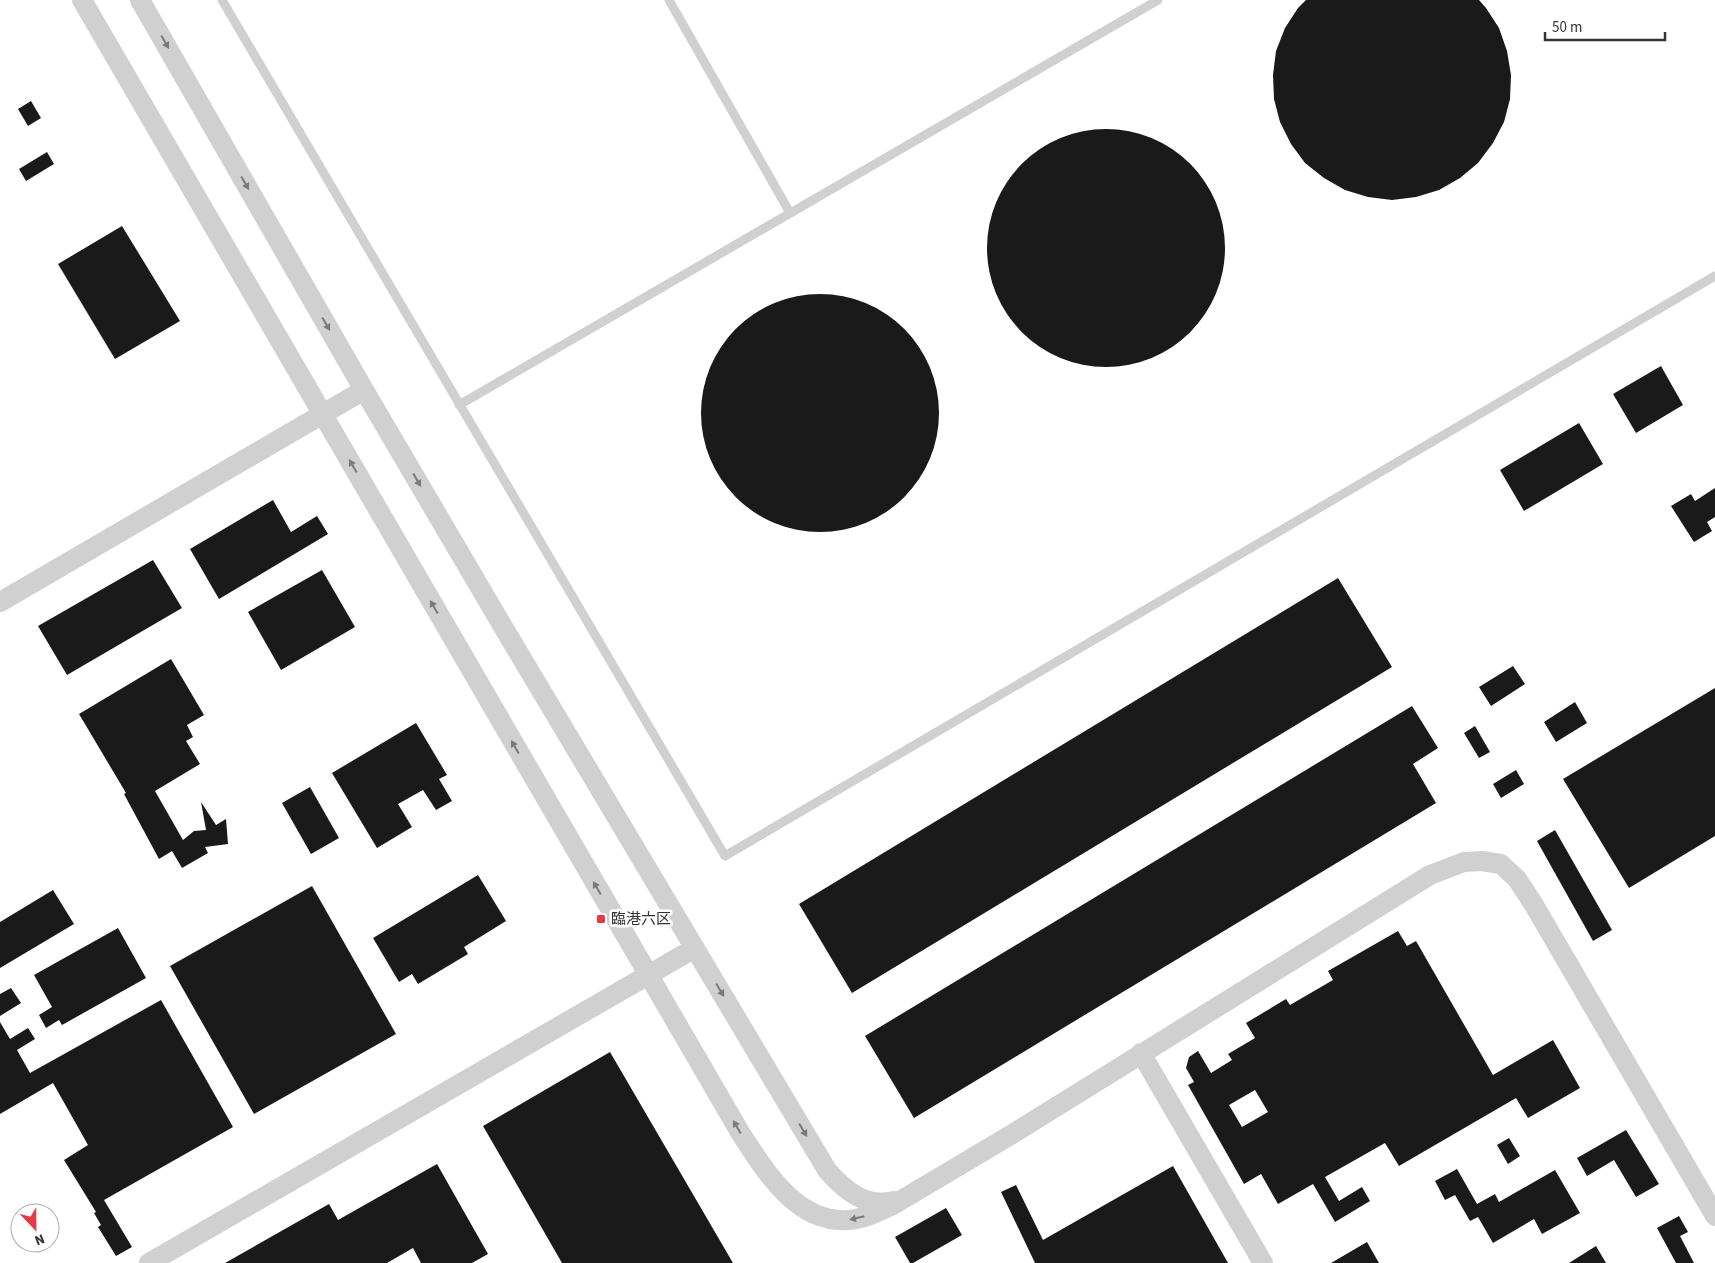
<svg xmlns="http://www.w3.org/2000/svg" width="1715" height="1263" font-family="'Source Sans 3','Noto Sans JP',sans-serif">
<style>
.building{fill:#1a1a1a;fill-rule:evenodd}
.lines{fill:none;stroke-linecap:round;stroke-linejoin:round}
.service{stroke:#d0d0d0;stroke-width:9}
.tertiary{stroke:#d0d0d0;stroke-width:20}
.oneway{fill:#7a7a7a}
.poi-dot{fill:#e63946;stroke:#fff;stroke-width:2}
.labels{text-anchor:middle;stroke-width:5;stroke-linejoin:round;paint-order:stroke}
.poi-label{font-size:15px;fill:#333;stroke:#fff;text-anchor:start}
</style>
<rect width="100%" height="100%" fill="#fff"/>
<path class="building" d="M1306,0H1479L1486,8L1499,28L1507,51L1511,75L1510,99L1504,122L1493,143L1478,163L1460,178L1439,190L1416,197L1392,200L1368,197L1345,190L1324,178L1305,163L1291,144L1280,122L1274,99L1273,75L1276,51L1285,28L1298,8Z
M31,101L41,118L28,126L18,109Z
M987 248a119 119 0 1 1 238 0a119 119 0 1 1-238 0Z
M47,152L54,164L26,181L19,169Z
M122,226L180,321L115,359L58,264Z
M701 413a119 119 0 1 1 238 0a119 119 0 1 1-238 0Z
M1661,366L1683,405L1636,433L1613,394Z
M1579,423L1603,464L1524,511L1500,470Z
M1715,488V517L1707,522L1712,531L1694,542L1671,506L1691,494L1695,501Z
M273,500L291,532L317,516L328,534L219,599L190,549Z
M153,560L182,608L67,675L38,626Z
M322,570L355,627L281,670L248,612Z
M1338,578L1392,667L852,993L799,904Z
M171,659L204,715L187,725L193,737L186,741L200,764L155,791L183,840L194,831L206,830L201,802L216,825L226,819L228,844L205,847L208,853L182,868L172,851L159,859L124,794L126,793L79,714Z
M1513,666L1525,684L1491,706L1479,687Z
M1715,688V836L1629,888L1563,779Z
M1575,702L1587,723L1556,742L1544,722Z
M1412,706L1438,748L1413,764L1436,803L914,1118L865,1036Z
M416,723L447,775L439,779L452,801L436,810L423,790L398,804L412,827L377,848L332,773Z
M1475,726L1490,752L1479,758L1464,733Z
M1516,770L1524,784L1501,798L1493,784Z
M310,787L339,838L311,854L282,803Z
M1555,830L1612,930L1593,941L1537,841Z
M478,875L506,921L464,947L468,954L418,984L412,974L399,982L373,938Z
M312,886L396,1034L254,1114L170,966Z
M53,890L74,924L0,968V922Z
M118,928L146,978L62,1025L59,1020L46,1028L39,1015L52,1007L34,975Z
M1398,931L1407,946L1416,941L1493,1075L1553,1040L1580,1088L1528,1118L1516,1098L1399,1166L1385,1143L1325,1177L1339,1201L1362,1187L1370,1201L1335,1222L1313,1184L1278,1204L1261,1174L1244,1184L1188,1085L1194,1082L1186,1068L1189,1057L1198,1051L1211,1073L1232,1060L1228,1054L1255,1038L1246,1023L1286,999L1290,1005L1333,980L1328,971ZM1255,1090L1268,1112L1242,1127L1229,1105Z
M11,988L21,1003L0,1016V994Z
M161,1000L233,1127L104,1200L132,1247L116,1256L98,1227L101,1225L94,1213L96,1212L64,1160L88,1145L53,1083L0,1114V1022L10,1039L28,1028L35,1039L17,1050L30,1073Z
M610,1052L733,1263H562L483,1126Z
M1626,1130L1659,1184L1636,1197L1614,1160L1587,1176L1577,1158Z
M1509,1138L1520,1156L1508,1164L1497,1145Z
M437,1164L488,1254L472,1263H421L413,1248L387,1263H225L329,1204L338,1220Z
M1173,1166L1228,1263H1035L1001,1192L1016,1185L1043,1240Z
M1457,1169L1477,1204L1495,1194L1499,1202L1555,1170L1580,1213L1542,1234L1534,1219L1493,1243L1478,1217L1470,1221L1455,1195L1445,1200L1435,1181Z
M946,1208L962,1235L913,1263H910L895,1237Z
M1679,1216L1688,1232L1680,1236L1694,1263H1676L1657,1228Z
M1367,1242L1379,1263H1331Z
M1596,1246L1606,1263H1569Z"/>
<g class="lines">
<path class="service" d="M222,0L725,856L1715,276
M669,0L790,213
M459,405L1158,0"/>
<path class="tertiary" d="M82,0L741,1134C766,1172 797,1224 849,1220C865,1219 879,1211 893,1205L1014,1133L1430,875L1464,862L1482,861L1501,864L1517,879L1534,905L1715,1216
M140,0L364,390L502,625L827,1170C845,1191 866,1208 894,1201
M0,602L364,390
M1141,1053L1263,1263
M149,1263L695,948"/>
</g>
<defs><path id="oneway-solid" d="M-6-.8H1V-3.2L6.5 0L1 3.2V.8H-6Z" transform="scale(1.25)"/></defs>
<g class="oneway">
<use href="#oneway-solid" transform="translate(165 42) rotate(60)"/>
<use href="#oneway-solid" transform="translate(245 183) rotate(60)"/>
<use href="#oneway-solid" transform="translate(326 324) rotate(60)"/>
<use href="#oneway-solid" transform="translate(353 466) rotate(-120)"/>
<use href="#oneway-solid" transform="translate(417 480) rotate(60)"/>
<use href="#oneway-solid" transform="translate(434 607) rotate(-120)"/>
<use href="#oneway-solid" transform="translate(515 747) rotate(-120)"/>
<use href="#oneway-solid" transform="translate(597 888) rotate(-120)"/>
<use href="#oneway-solid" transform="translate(720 990) rotate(59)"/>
<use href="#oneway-solid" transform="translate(737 1127) rotate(-120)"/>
<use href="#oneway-solid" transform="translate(803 1130) rotate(59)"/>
<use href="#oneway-solid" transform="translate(857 1218) rotate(167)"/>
</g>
<rect class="poi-dot" x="596" y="914" width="10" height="10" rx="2.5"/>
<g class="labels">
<g class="poi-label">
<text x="611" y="924">臨港六区</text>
</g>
</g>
<g transform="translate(35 1228) rotate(158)"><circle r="24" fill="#ffffff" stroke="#adadad"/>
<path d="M0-4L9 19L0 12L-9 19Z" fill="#e63946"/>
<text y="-8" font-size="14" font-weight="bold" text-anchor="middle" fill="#333333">N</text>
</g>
<path d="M1545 32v8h120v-8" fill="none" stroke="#333333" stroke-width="2.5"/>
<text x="1552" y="32" font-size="15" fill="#333333" stroke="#ffffff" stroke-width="4" paint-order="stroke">50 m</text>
</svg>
